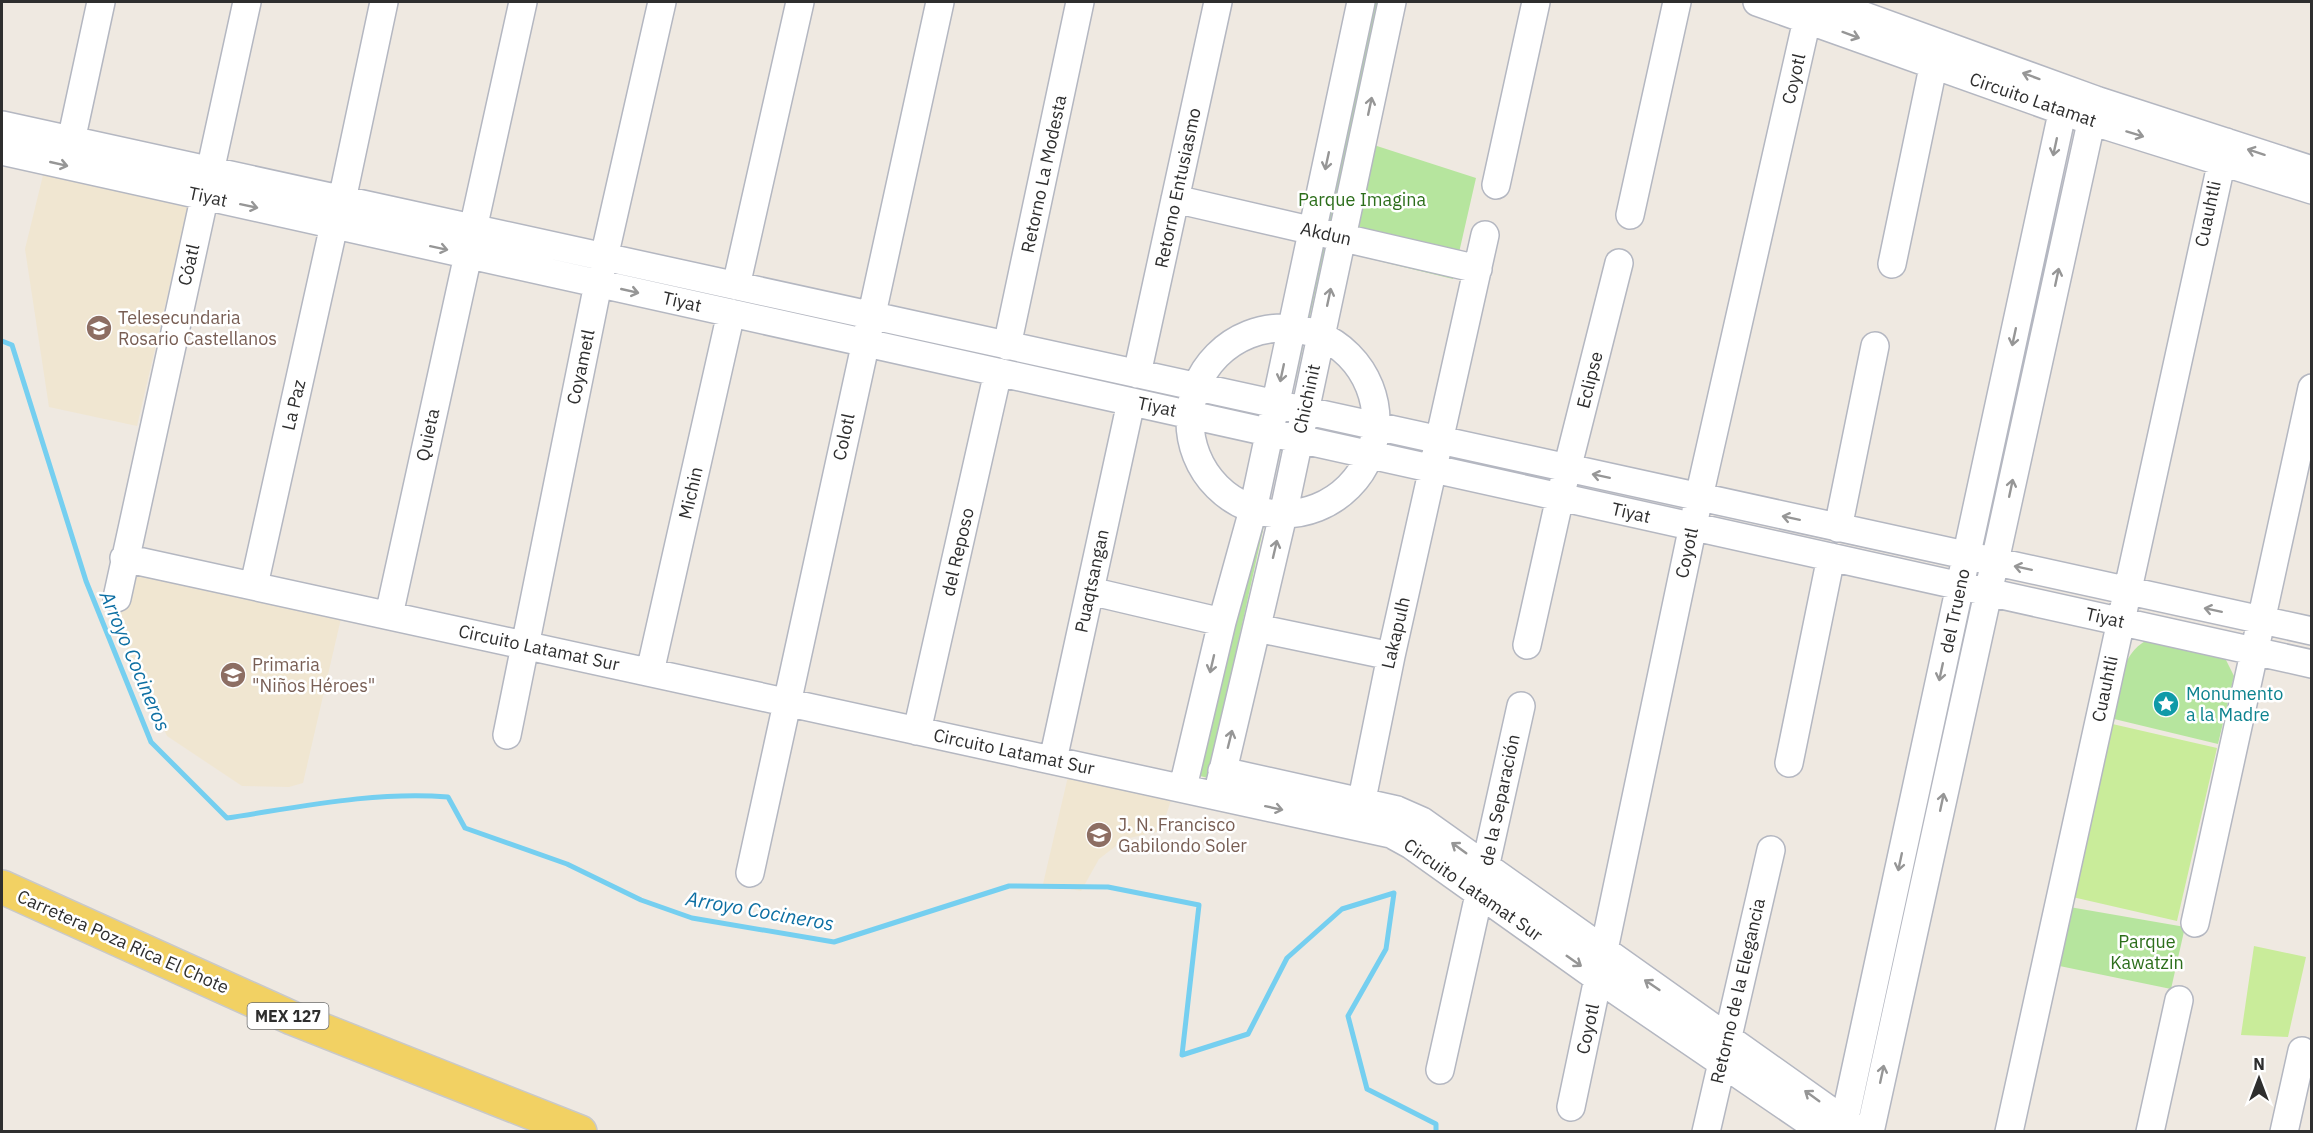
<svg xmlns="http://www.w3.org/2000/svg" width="2313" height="1133" font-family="'IBM Plex Sans',sans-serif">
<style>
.education{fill:#f0e6d1}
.green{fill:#b6e59e}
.pitch{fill:#c9ec9a}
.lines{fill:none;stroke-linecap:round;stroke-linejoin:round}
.stream{stroke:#75cff0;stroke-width:5}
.minor-casing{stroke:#b4b7c1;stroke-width:30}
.major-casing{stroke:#c9c9c9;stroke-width:36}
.minor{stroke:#fff;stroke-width:27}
.major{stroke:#f2d163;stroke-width:33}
.oneway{stroke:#969696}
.labels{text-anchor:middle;stroke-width:5;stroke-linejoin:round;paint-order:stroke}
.shield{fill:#fff;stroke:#6d6d6d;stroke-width:1.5}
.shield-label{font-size:16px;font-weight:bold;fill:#2e2e2e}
.street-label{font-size:18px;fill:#2e2e2e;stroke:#fff}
.park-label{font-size:18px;fill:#2c6e1b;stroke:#fff}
.education-label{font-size:18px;fill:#785e54;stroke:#fff;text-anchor:start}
.culture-label{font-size:18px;fill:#0d838f;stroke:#fff;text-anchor:start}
.water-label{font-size:20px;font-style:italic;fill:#0d6fa3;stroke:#fff}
</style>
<rect width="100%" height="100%" fill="#efe9e1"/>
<path class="education" d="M45,167L190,199L137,426L49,407L25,249Z
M135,570L342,614L303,783L289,787L242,786L167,736L110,611L130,593Z
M1069,772L1172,797L1161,831L1125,839L1099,859L1081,891L1043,884Z"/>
<path class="green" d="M1371,2H1379L1349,137L1476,178L1453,279L1325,248L1295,383L1287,381L1317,246L1296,241L1309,186Z
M1275,438L1283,440L1208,778L1200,776Z
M2147,640L2224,656L2234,676L2218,744L2110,718C2118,690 2120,654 2147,640Z
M2058,905L2185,927L2171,989L2045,963Z"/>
<path class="pitch" d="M2108,723L2217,748L2177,921L2068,896Z
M2254,946L2306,957L2288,1037L2241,1035Z"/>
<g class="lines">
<path class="stream" d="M2,341L12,345L86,581L151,742L227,818C300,807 375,791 448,797L465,828L567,864L641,900L692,918L834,942L1009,886L1108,887L1199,905L1182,1055L1248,1034L1287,958L1342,909L1394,893L1386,949L1348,1016L1367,1089L1436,1124V1132"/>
<g class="minor-casing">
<path id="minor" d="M1757,2L2091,121L2312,190
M1826,2L2096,100L2312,170
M2,125L2312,631
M71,141L101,2
M2,151L2312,664
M1496,185L1536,2
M1175,199L1478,269
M342,200L384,2
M1630,215L1677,2
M473,229L523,2
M1892,264L1937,48
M736,286L800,2
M1190 421a93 93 0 1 1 186 0a93 93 0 1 1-186 0Z
M1007,346L1080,2
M1137,374L1218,2
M1838,528L1875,346
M124,558L1391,834L1411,845L1599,979L1823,1132
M254,585L334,225
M1090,591L1222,622
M117,598L247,2
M389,615L468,255
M1257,628L1391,656
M1527,645L1560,497L1619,263
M650,672L731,313
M917,731L998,372
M507,735L598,284L662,2
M1053,760L1131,402
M1789,763L1831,557
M1222,771L1397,810L1422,821L1856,1129
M1183,787L1222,622L1253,510L1361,2
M1217,796L1283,515L1392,2
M1358,819L1391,656L1485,235
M750,873L940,2
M2195,923L2312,388
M1440,1070L1521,706
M1571,1107L1699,497L1811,2
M1706,1132L1771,850
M1842,1132L2067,90
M1870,1132L2096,100
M2009,1132L2226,142
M2150,1132L2179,1000
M2284,1132L2302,1051"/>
</g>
<g class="major-casing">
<path id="major" d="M2,887L292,1018L580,1132"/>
</g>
<use href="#minor" class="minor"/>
<use href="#major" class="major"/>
</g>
<defs><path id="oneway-shaft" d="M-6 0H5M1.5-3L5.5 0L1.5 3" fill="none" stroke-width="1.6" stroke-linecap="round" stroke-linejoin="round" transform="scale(1.5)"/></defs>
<g class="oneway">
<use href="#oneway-shaft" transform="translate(1851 35) rotate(20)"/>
<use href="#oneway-shaft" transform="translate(2031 76) rotate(-160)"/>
<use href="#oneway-shaft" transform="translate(1370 106) rotate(-78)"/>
<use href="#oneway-shaft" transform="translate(2135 134) rotate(17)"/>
<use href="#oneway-shaft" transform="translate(2055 147) rotate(102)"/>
<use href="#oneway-shaft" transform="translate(2256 152) rotate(-162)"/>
<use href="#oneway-shaft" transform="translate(1327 161) rotate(102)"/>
<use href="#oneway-shaft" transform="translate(59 164) rotate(13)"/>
<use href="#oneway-shaft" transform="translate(249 206) rotate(12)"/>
<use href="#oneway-shaft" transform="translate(439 248) rotate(12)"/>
<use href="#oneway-shaft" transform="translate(2057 277) rotate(-78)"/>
<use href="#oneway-shaft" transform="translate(630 291) rotate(13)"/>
<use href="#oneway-shaft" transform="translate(1329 297) rotate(-78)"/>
<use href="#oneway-shaft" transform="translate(2014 337) rotate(102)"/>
<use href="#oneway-shaft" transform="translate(1282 373) rotate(102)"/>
<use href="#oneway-shaft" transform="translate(1601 476) rotate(-168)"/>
<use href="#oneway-shaft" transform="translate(2011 488) rotate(-78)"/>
<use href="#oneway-shaft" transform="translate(1791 518) rotate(-168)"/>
<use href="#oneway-shaft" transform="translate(1275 549) rotate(-77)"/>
<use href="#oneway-shaft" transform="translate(2023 568) rotate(-168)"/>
<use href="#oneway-shaft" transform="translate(2213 610) rotate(-168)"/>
<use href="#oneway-shaft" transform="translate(1212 664) rotate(103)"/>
<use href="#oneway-shaft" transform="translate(1941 672) rotate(102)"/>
<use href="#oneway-shaft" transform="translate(1230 739) rotate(-76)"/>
<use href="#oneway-shaft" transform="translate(1942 802) rotate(-78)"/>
<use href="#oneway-shaft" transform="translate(1274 808) rotate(12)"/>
<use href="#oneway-shaft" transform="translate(1459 848) rotate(-144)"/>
<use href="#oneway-shaft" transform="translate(1900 862) rotate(102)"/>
<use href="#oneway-shaft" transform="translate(1574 961) rotate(35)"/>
<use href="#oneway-shaft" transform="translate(1652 985) rotate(-146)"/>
<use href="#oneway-shaft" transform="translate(1882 1074) rotate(-78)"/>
<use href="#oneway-shaft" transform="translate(1812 1096) rotate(-144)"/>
</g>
<defs>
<g id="school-disc" transform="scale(1.35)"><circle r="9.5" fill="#8d6e63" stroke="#fff"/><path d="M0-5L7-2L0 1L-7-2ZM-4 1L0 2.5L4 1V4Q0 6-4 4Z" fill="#fff"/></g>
<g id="sight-disc" transform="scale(1.35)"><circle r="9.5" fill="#0f9aa8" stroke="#fff"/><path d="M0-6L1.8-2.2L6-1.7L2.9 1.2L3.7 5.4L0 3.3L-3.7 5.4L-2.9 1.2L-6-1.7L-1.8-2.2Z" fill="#fff"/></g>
</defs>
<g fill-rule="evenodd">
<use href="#school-disc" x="99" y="328"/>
<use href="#school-disc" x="233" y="675"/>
<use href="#sight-disc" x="2166" y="704"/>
<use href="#school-disc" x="1099" y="835"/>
</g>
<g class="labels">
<rect class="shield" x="247.5" y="1003" width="81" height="26" rx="4.5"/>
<g class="shield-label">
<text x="288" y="1022">MEX 127</text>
</g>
<g class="street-label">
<text transform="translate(1794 79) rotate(-77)" y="6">Coyotl</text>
<text transform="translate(2033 100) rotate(19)" y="6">Circuito Latamat</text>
<text transform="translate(1044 174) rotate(-78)" y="6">Retorno La Modesta</text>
<text transform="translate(1178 188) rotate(-78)" y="6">Retorno Entusiasmo</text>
<text transform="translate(208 197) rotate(12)" y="6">Tiyat</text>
<text transform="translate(2208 214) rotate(-78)" y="6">Cuauhtli</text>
<text transform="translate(1326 234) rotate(13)" y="6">Akdun</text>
<text transform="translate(189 265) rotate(-77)" y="6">Cóatl</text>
<text transform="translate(682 302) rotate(13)" y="6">Tiyat</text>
<text transform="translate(581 367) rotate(-78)" y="6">Coyametl</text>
<text transform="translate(1590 380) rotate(-76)" y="6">Eclipse</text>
<text transform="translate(1307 399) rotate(-78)" y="6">Chichinit</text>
<text transform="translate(294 405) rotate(-77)" y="6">La Paz</text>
<text transform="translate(1157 407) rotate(12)" y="6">Tiyat</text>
<text transform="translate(428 435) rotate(-78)" y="6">Quieta</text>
<text transform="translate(844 437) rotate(-78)" y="6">Colotl</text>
<text transform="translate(691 493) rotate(-77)" y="6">Michin</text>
<text transform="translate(1631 513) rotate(13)" y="6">Tiyat</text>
<text transform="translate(958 552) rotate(-77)" y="6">del Reposo</text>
<text transform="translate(1687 553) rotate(-78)" y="6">Coyotl</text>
<text transform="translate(1092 581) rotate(-78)" y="6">Puaqtsangan</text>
<text transform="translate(1955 611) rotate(-78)" y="6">del Trueno</text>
<text transform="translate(2105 618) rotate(13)" y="6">Tiyat</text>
<text transform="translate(1396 633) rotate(-77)" y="6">Lakapulh</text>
<text transform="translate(539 648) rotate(12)" y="6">Circuito Latamat Sur</text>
<text transform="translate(2105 689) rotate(-78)" y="6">Cuauhtli</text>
<text transform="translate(1014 752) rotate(12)" y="6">Circuito Latamat Sur</text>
<text transform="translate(1500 800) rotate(-78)" y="6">de la Separación</text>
<text transform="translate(1473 890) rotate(35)" y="6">Circuito Latamat Sur</text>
<text transform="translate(123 942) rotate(24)" y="6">Carretera Poza Rica El Chote</text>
<text transform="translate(1738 991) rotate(-77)" y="6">Retorno de la Elegancia</text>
<text transform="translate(1588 1029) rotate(-78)" y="6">Coyotl</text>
</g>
<g class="park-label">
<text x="1362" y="206">Parque Imagina</text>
<text x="2147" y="948">Parque<tspan x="2147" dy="21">Kawatzin</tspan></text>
</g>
<g class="education-label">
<text x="118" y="324">Telesecundaria<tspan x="118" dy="21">Rosario Castellanos</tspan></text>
<text x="252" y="671">Primaria<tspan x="252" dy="21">"Niños Héroes"</tspan></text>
<text x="1118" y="831">J. N. Francisco<tspan x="1118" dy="21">Gabilondo Soler</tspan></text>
</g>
<g class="culture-label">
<text x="2186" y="700">Monumento<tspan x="2186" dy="21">a la Madre</tspan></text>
</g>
<g class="water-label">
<text transform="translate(135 661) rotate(67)" y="7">Arroyo Cocineros</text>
<text transform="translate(760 911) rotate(10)" y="7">Arroyo Cocineros</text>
</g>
</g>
<rect width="2313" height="1133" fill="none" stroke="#2e2e2e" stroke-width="6"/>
<g transform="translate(2259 1079)" stroke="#ffffff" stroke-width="4.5" paint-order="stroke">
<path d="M0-4.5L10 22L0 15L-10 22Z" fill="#2e2e2e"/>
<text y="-9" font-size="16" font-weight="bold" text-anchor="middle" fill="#2e2e2e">N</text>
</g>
</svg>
